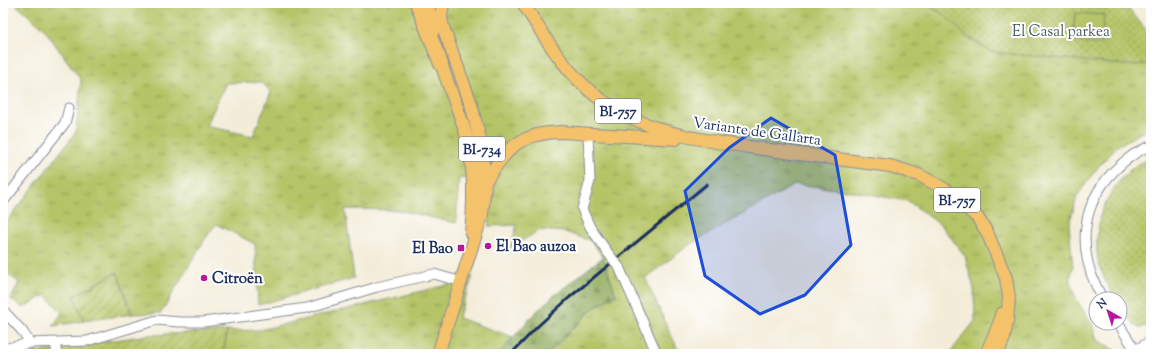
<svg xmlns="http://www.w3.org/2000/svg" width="1154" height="357" font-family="'Sorts Mill Goudy',serif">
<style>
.grass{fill:url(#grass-tufts);stroke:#687a62;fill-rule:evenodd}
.forest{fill:url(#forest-firs);stroke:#566c5c}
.park{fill:url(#park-dots);stroke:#687a62}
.garden{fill:url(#garden-furrows);stroke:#687a62}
.pitch{fill:#b5c466;stroke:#687a62}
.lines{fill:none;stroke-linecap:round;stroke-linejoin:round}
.minor-casing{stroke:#878e9b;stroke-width:11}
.major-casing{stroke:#878e9b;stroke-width:14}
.highway-casing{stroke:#878e9b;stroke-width:16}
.minor{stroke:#fff;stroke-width:9}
.major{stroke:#f3c26a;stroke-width:12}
.highway{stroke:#f3c26a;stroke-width:14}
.rail{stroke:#1b2f5e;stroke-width:3}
.minor-bridge-casing{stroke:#878e9b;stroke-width:11;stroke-linecap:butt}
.minor-bridge{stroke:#fff;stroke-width:9}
.marked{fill:#1d4ed8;fill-opacity:0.2;stroke:#1d4ed8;stroke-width:3;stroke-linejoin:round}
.poi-dot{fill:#b5179e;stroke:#fff;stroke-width:1.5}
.labels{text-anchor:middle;stroke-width:4;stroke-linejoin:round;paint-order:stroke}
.shield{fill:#fff;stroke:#5f6d8e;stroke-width:1}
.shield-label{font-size:14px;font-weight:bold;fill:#1b2f5e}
.park-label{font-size:15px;fill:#495c60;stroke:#fff}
.street-label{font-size:15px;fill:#1b2f5e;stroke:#fff}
.poi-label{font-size:15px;font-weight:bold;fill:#1b2f5e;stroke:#fff;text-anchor:start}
</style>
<defs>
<pattern id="grass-tufts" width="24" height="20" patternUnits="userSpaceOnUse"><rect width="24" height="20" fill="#b5c466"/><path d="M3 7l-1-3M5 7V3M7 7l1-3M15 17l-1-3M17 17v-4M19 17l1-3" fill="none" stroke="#92a057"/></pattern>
<pattern id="forest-firs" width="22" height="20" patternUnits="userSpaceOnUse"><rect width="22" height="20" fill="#90aa5b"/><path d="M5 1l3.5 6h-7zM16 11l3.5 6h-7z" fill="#758b4e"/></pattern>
<pattern id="park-dots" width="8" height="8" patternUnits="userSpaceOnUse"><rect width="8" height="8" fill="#b5c466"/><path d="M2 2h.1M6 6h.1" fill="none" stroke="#92a057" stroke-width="1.8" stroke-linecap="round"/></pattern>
<pattern id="garden-furrows" width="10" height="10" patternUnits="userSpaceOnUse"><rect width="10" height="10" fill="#b5c466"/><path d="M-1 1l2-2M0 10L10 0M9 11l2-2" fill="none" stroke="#92a057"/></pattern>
</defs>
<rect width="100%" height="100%" fill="#fff"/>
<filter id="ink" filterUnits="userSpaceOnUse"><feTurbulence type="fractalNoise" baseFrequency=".025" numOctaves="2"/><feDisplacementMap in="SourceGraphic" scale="8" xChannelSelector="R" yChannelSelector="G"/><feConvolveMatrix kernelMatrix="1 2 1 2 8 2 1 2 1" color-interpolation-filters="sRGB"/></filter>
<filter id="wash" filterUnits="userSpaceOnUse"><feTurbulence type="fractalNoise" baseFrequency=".012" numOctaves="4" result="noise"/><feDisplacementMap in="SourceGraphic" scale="16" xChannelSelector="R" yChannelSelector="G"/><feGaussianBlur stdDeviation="0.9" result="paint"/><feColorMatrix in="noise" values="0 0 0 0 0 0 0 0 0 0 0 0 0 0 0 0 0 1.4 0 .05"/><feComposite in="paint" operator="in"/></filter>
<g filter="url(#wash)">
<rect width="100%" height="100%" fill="#f3ecd8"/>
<path class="grass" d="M14,3H924L945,15L966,36L992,52L1126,65L1151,64V129L1144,131L1117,146L1098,167L1077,196L1069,226L1073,267L1070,279L1077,301L1092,324L1097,340L1122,354H949L975,321L974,289L965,256L942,226L908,201L851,191L796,184L689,245L645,278L680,354H548L594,308L616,295L603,257L591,241L565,232L540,230L510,248L517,225L488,226L496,182L459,178L456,223L398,210L345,209L354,278L258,305L255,244L216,224L205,239L161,313L132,314L117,272L74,296L84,321L53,326L62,313L46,295L23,308L11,299L19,282L3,271V226L76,132L81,80L44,29ZM261,82L271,92L253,136L206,126L226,83Z
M473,276L458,318L513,337L499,354H223L227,331L260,330L443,286Z"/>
<path class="forest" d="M603,257L616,295L594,308L548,354H499L532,316L552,297Z"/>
<path class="park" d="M924,3H1073V6L1130,10L1151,36V64L1126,65L992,52L966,36L945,15Z
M1151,158V324L1140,328C1130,322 1120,311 1120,299H1116C1097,270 1093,253 1100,219H1099C1106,198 1117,180 1134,167C1139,163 1146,161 1151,158Z"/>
<path class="garden" d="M117,272L132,314L84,321L74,297Z
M227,331L223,354H3V351L28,353L148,335Z"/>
<path class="pitch" d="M1075,13L1104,15L1101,44L1073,42Z"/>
</g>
<g filter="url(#ink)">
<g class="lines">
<g class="minor-casing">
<path id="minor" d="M588,134L590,181L582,209L590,227L608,253
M3,202L65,123L69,108
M619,267L657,354
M1103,299C1077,255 1078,207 1115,170C1125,160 1138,150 1151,146
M3,310L23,332L30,343L87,341L157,320L179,322H203L307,308L377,287L434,274L462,282
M1118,323L1135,350
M55,343L57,354
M3,349L30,343
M1128,354L1151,341"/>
</g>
<g class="major-casing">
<path id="major" d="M428,3L433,31
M523,3C544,36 564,71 596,96C648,136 707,141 770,150C810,155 850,161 890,166L919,175L946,190L977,217L987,232L1006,278L1009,297L1007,322L1004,338L997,354
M439,55C446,84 461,112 468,142C475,172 474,202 471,233
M485,182C506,149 519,133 561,132L676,139
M438,354L482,215L485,182L481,144L471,104L443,27L441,17L443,3
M986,354L999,324L1001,314"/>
</g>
<g class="highway-casing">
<path id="highway" d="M417,3L441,64"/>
</g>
<use href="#minor" class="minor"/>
<use href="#major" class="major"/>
<use href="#highway" class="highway"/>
<path class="rail" d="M511,354L538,326L570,297L707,184"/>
<g class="minor-bridge-casing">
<path id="minor-bridge" d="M608,253L619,267"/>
</g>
<use href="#minor-bridge" class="minor-bridge"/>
</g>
</g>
<path class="marked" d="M771,118L835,155L851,245L805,295L760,314L705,276L685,191L729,148Z"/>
<g class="poi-dot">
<circle cx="488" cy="246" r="4"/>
<rect x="457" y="244" width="8" height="8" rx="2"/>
<circle cx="204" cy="278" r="4"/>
</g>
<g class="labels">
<g class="shield">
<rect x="595" y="99" width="46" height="24" rx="3"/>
<rect x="459" y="137" width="46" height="24" rx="3"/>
<rect x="934" y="188" width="46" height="24" rx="3"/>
</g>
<g class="shield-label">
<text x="618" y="116">BI-757</text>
<text x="482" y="154">BI-734</text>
<text x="957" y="205">BI-757</text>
</g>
<g class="park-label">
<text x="1061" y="36">El Casal parkea</text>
</g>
<g class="street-label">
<text transform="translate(757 131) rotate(8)" y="5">Variante de Gallarta</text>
</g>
<g class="poi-label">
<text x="496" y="251">El Bao auzoa</text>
<text x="453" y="253" text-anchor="end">El Bao</text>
<text x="212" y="283">Citroën</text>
</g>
</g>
<rect width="1154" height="357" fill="none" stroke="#fff" stroke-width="16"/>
<g transform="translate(1108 311) rotate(321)"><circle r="19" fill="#ffffff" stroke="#a4acbf"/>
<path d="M0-3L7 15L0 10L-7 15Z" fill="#b5179e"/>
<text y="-6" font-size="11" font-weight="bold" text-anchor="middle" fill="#1b2f5e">N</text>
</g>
</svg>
